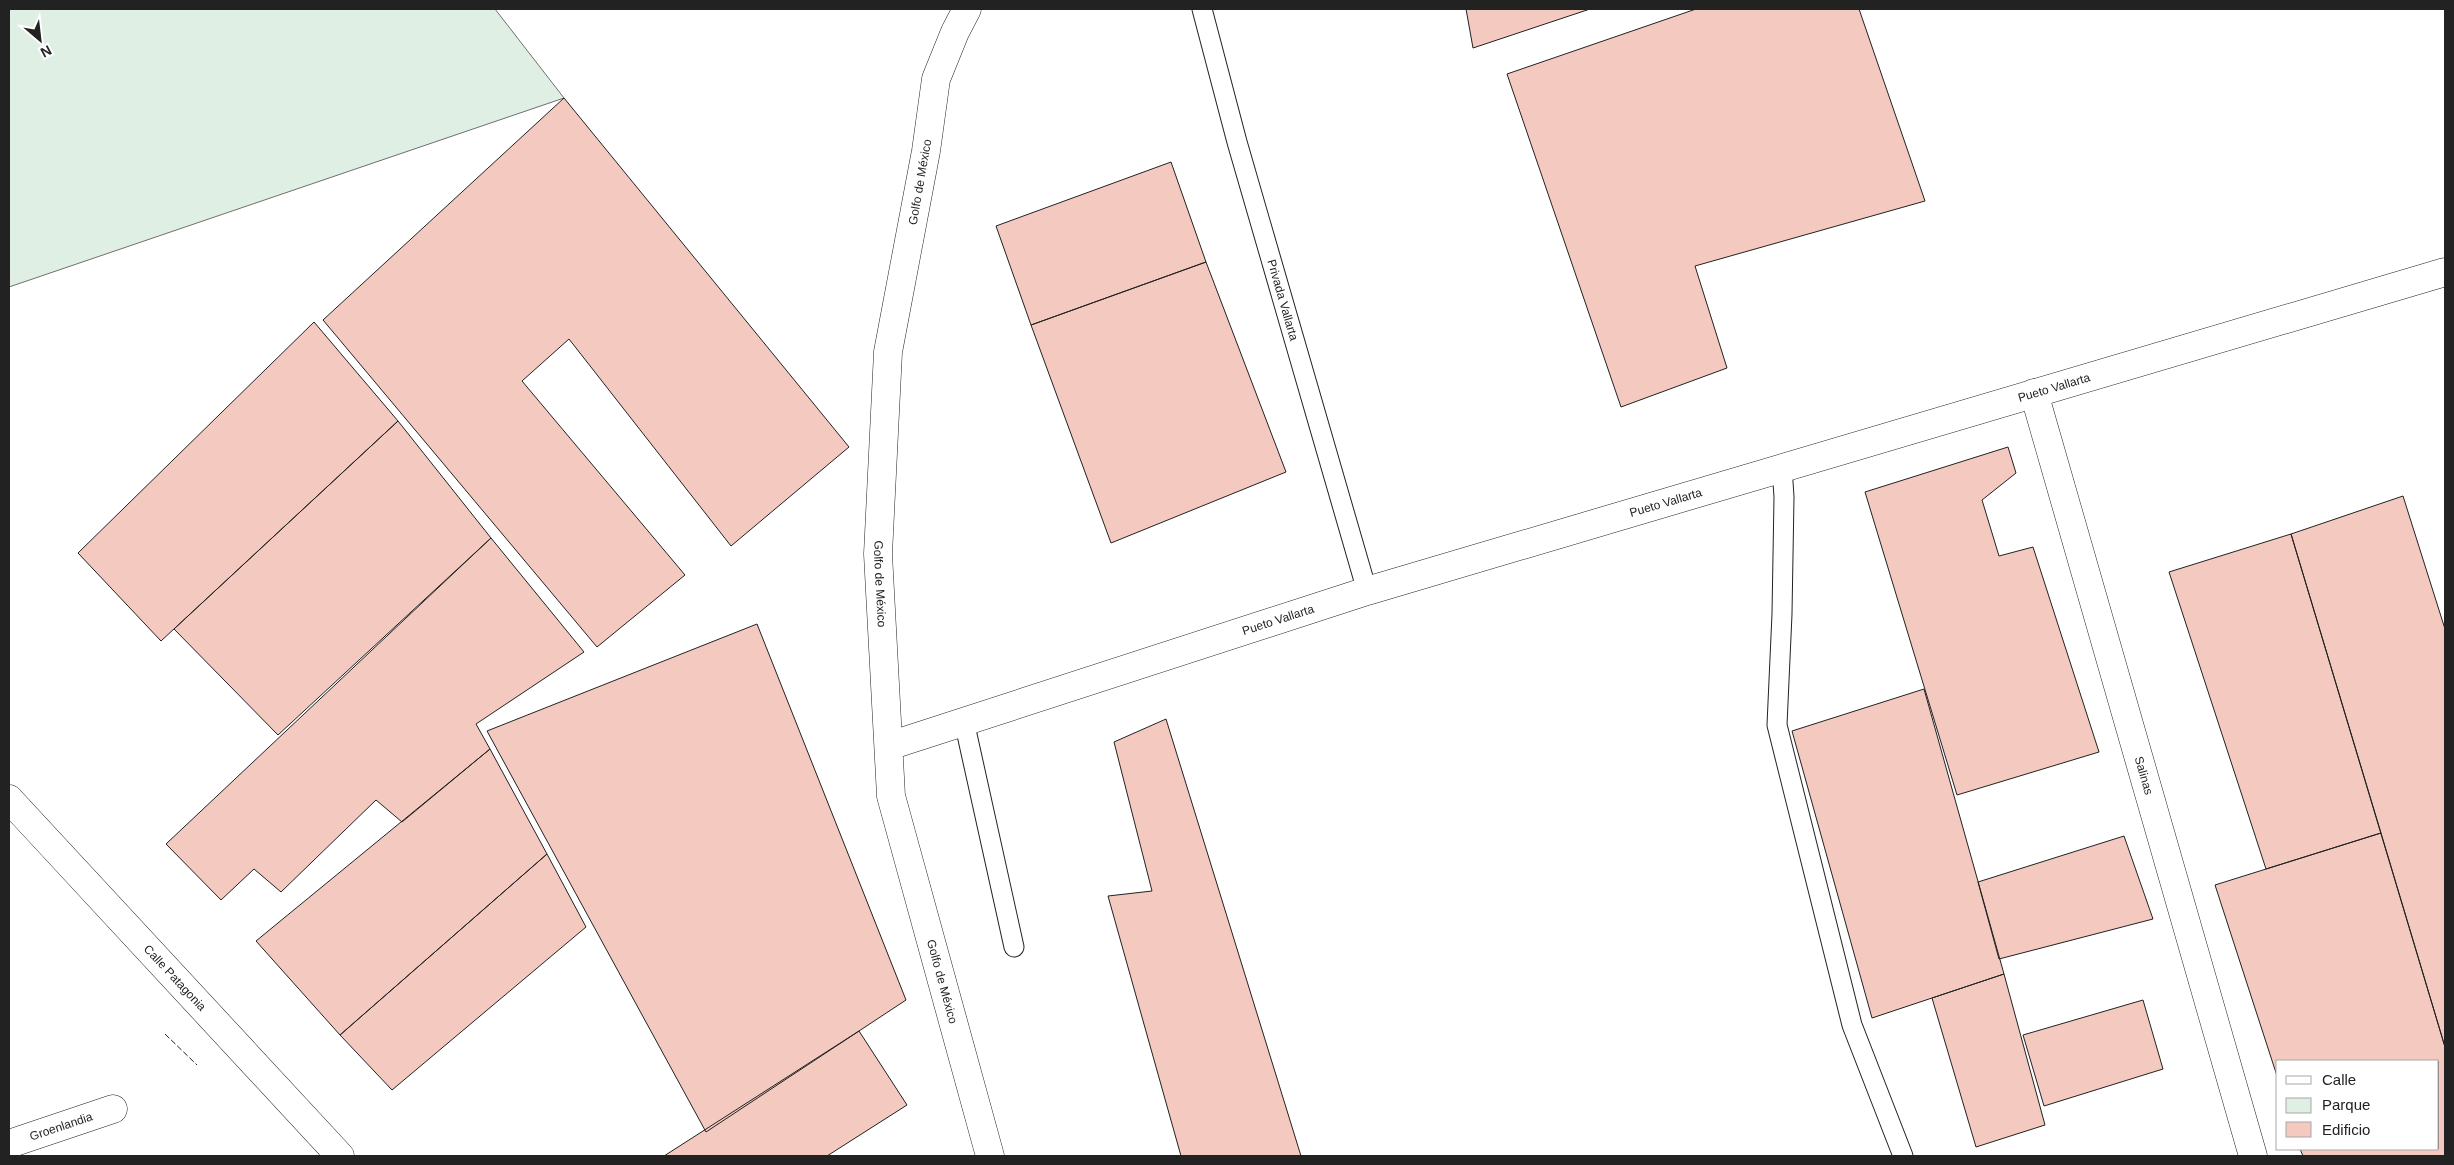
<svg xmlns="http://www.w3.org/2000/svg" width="2454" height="1165" font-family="Helvetica,sans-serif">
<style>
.green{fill:#e0efe3;stroke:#6f6f6f}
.building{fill:#f3c9c0;stroke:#222}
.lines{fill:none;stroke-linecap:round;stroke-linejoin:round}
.service-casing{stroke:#222;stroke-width:21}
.minor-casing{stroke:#222;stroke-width:29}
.tertiary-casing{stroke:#222;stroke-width:29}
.service{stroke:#fff;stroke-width:19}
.minor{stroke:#fff;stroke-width:28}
.tertiary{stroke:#fff;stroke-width:28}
.fence{stroke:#222;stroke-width:1;stroke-dasharray:6 2.5;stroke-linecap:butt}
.labels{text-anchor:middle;stroke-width:4;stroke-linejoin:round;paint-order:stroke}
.street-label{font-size:12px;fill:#222;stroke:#fff}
</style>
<rect width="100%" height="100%" fill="#fff"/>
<path class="green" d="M9,9H495L564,98L9,287Z"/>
<path class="building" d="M1466,9H1590L1473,48Z
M1696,9H1859L1925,201L1695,266L1727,368L1621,407L1507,74Z
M564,98L849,447L731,546L569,339L522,381L685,575L597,647L323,320Z
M1171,162L1206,262L1031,325L996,226Z
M1206,262L1286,472L1111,543L1031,325Z
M314,322L398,421L161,641L78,553Z
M398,421L491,538L278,735L174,629Z
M2008,447L2016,473L1982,500L1999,556L2033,547L2099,752L1957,795L1865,492Z
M2403,496L2445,629V1047L2291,534Z
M2291,534L2381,833L2266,869L2169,572Z
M491,538L584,652L476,724L490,749L402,822L376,800L281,892L254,869L221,900L166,844Z
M757,624L906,1000L706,1132L487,731Z
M1924,689L2004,974L1872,1018L1792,731Z
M1166,719L1301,1156H1181L1108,896L1152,891L1114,742Z
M490,749L547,854L340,1035L256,941Z
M2381,833L2445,1047V1156H2303L2300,1149H2438V1061H2278V1079L2215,885Z
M2124,836L2153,919L1999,959L1978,882Z
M547,854L586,927L392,1090L340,1035Z
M2004,974L2045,1125L1976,1147L1932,998Z
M2143,1000L2163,1069L2044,1106L2023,1035Z
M859,1031L907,1105L827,1156H664Z"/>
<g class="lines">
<g class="service-casing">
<g id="service">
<path id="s1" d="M1202,9L1237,142L1367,591"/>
<path d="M1782,467L1784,497L1782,614L1777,725L1852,1025L1903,1156"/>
<path d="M964,721L1014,947"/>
</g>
</g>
<g class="minor-casing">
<g id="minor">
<path id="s2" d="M967,9L955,32L936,79L926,151L888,352L878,554L891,796L990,1156"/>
<path id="s3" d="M2034,393L2253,1156"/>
<path id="s4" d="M889,746L1367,591L2445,272"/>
<path id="s5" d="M9,1144L113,1109"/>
</g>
</g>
<g class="tertiary-casing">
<g id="tertiary">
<path id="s6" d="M9,799L340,1156"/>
</g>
</g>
<use href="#service" class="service"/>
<use href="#minor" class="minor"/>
<use href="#tertiary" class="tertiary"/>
<path class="fence" d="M165,1034L197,1065"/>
</g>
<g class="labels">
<g class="street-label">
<text transform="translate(920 182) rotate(-80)" y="4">Golfo de México</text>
<text dy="4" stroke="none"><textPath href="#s1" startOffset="302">Privada Vallarta</textPath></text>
<text dy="4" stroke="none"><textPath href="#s4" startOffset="1219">Pueto Vallarta</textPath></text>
<text dy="4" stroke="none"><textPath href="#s4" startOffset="814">Pueto Vallarta</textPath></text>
<text dy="4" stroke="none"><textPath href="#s2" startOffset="586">Golfo de México</textPath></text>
<text dy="4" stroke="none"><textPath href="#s4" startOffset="409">Pueto Vallarta</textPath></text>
<text dy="4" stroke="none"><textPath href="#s3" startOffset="398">Salinas</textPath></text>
<text dy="4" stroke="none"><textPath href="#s6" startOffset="244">Calle Patagonia</textPath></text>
<text dy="4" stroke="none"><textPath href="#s2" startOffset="991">Golfo de México</textPath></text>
<text dy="4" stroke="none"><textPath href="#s5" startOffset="55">Groenlandia</textPath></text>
</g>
</g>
<rect width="2454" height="1165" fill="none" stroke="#222222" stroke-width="20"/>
<rect x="2276" y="1060" width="162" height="90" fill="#ffffff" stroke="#a7a7a7"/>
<rect x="2286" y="1076" width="25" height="8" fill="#ffffff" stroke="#a7a7a7"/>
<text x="2322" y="1085" font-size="15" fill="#222222">Calle</text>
<rect x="2286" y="1098" width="25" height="15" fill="#e0efe3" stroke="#a7a7a7"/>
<text x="2322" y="1110" font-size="15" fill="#222222">Parque</text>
<rect x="2286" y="1122" width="25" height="15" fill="#f3c9c0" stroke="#a7a7a7"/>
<text x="2322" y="1135" font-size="15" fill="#222222">Edificio</text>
<g transform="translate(40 40) rotate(152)" stroke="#ffffff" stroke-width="4" paint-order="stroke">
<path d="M0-4L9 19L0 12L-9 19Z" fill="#222222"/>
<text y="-8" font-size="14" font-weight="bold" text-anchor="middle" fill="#222222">N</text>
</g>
</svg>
